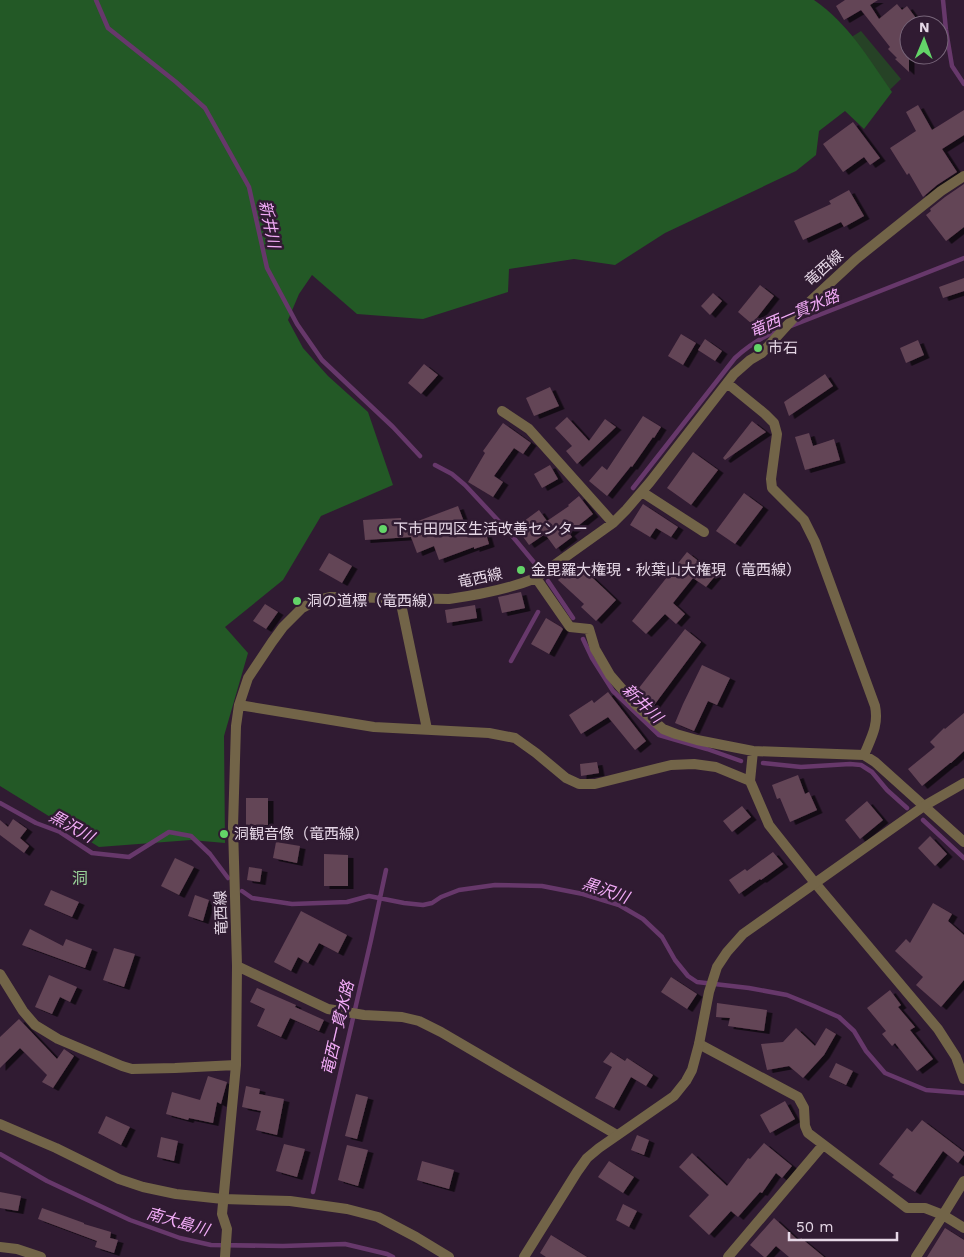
<svg xmlns="http://www.w3.org/2000/svg" width="964" height="1257" font-family="'Work Sans','Noto Sans JP',sans-serif">
<style>
.green{fill:#264226}
.forest{fill:#235926}
.lines{fill:none;stroke-linecap:round;stroke-linejoin:round}
.stream{stroke:#67386b;stroke-width:4.5}
.building{fill:#644456;filter:url(#shadow)}
.minor{stroke:#726448;stroke-width:10}
.tertiary{stroke:#726448;stroke-width:10}
.poi-dot{fill:#63d468;stroke:#301b32;stroke-width:2}
.labels{text-anchor:middle;stroke-width:5;stroke-linejoin:round;paint-order:stroke}
.street-label{font-size:15px;fill:#e5d7e6;stroke:#301b32}
.poi-label{font-size:15px;fill:#e5d7e6;stroke:#301b32;text-anchor:start}
.water-label{font-size:16px;font-style:italic;fill:#f2abf7;stroke:#301b32}
.neighbourhood-label{font-size:16px;fill:#99d399;stroke:#301b32}
</style>
<defs>
<filter id="shadow"><feDropShadow dx="5.5" dy="3" stdDeviation="0" flood-color="#0009"/></filter>
</defs>
<rect width="100%" height="100%" fill="#301b32"/>
<path class="green" d="M861,31L901,79L871,108L850,38Z"/>
<path class="forest" d="M0,0H814C848,23 869,59 892,92L864,129L845,111L819,131L816,155L796,171L665,233L615,265L574,259L509,269L508,292L423,319L357,314L312,275L299,294L288,320L303,348L328,376L368,412L393,485L321,516L283,580L225,627L248,653L224,736L225,843L191,840L99,847L0,786Z"/>
<g class="lines">
<path class="stream" d="M96,0L108,28L176,82L205,108L249,187L267,268L297,324L322,360L393,427L420,456
M943,0L946,30L952,66L964,84
M791,326L964,258
M435,465L452,474L465,485L508,531L537,566
M633,488L735,358C748,346 762,337 779,330
M548,581L573,618
M583,639L592,658L613,691L659,735L707,749L741,761
M511,661L538,612
M763,763L801,767L850,764L861,765L872,772L887,790L907,808
M0,803L36,823L60,832L92,853L129,857L169,832L191,836L210,854L228,878
M923,820L964,858
M242,891L252,898L292,904L347,902L369,896L404,903L423,905L432,903L441,897L459,890L495,885L542,886L583,894L619,905L643,919L662,937L675,960L688,976L697,982L749,988L787,995L814,1006L839,1017L854,1031L866,1051L885,1073L926,1090L964,1093
M0,1154L47,1181L130,1220L180,1238L211,1245L283,1246L345,1244L387,1254L393,1257
M313,1192L371,940L386,870"/>
</g>
<path class="building" d="M845,0H878L870,5L879,19L897,4L902,10L907,6L921,25H909V72L895,59L897,58L888,49L890,47L861,10L844,20L836,6Z
M918,105L932,130L964,110V135L942,149L957,172L937,185L923,197L909,173L907,175L890,148L916,131L906,112Z
M853,122L880,158L870,165L864,157L843,172L823,144Z
M964,184V227L946,241L926,215L931,211L930,209L945,197Z
M849,190L864,216L844,227L841,222L803,240L794,221L831,204L829,201Z
M964,278V291L943,298L939,287Z
M760,285L774,296L752,324L738,312Z
M713,293L722,301L710,315L701,306Z
M681,334L696,343L683,365L668,356Z
M705,339L722,351L715,361L698,350Z
M918,340L924,355L906,363L900,348Z
M424,364L438,375L421,394L408,383Z
M825,374L833,386L789,416L784,402Z
M550,387L559,406L534,416L526,398Z
M643,416L661,427L654,438L653,437L632,467L631,466L607,496L589,481L602,466L607,470Z
M567,417L589,441L605,419L616,427L577,464L566,451L572,446L555,428Z
M752,421L766,432L725,460L723,458Z
M503,423L531,443L523,454L514,448L494,476L503,482L493,497L468,482L485,453L483,451Z
M809,433L813,446L834,439L840,460L805,470L795,437Z
M693,452L718,470L691,505L667,488Z
M550,465L558,479L542,488L534,474Z
M744,493L763,507L735,544L716,531Z
M579,496L593,514L569,533L572,537L556,549L545,534L529,545L516,527L539,510L547,521L569,506L568,505Z
M643,504L678,527L671,537L656,528L650,537L630,525Z
M458,506L469,535L485,530L489,544L474,549V547L439,560L434,546L417,553L411,537L365,540L363,520L401,518L402,527Z
M687,552L716,575L706,587L693,578L673,603L685,614L676,624L665,614L646,634L632,621Z
M329,553L352,566L342,583L319,570Z
M576,562L616,600L596,621L581,607L584,604L558,580Z
M521,592L525,608L502,613L498,597Z
M265,604L278,612L266,629L253,621Z
M475,605L477,618L447,623L445,610Z
M546,618L561,627L563,629L549,654L531,644Z
M685,629L701,642L652,708L639,698L635,693Z
M702,665L730,678L717,705L708,701L694,731L675,723L683,704Z
M608,692L646,741L635,750L608,717L581,734L569,715L592,700L594,703Z
M964,713V751L951,763H950L922,786L908,769L935,747L930,742L944,728L945,729Z
M597,762L599,773L581,776L580,764Z
M798,775L805,794L809,792L817,810L790,822L780,798L777,799L772,785Z
M246,798H268V825H246Z
M867,801L883,820L860,839L845,820Z
M742,806L751,817L732,832L723,821Z
M13,819L27,829L20,838L29,846L24,853L0,835V820L8,827Z
M930,836L947,854L935,866L918,848Z
M276,842L300,846L297,863L273,858Z
M773,852L783,864L761,880L760,879L739,894L729,880L745,869L747,871Z
M324,854L348,855V886H324Z
M175,858L194,867L179,895L161,886Z
M249,867L262,869L260,882L247,880Z
M51,890L79,902L72,917L44,905Z
M195,895L209,900L203,921L188,916Z
M933,903L952,914L948,921L964,935V980L941,1007L916,985L923,977L895,951L906,939L910,943Z
M301,911L347,935L338,953L319,943L308,963L298,957L291,971L274,962Z
M30,929L63,946L66,939L92,949L85,968L22,945Z
M114,948L135,954L124,987L103,980Z
M49,975L77,987L70,1002L60,997L52,1014L35,1007Z
M671,977L697,994L687,1009L661,992Z
M257,988L296,1005L295,1007L324,1020L319,1031L290,1018L281,1037L257,1026L265,1009L250,1002Z
M890,990L901,1005L898,1007L915,1027L910,1030L933,1059L917,1071L895,1043L892,1046L882,1034L886,1031L867,1008Z
M717,1003L767,1010L764,1031L728,1026L730,1018L716,1017Z
M19,1019L57,1059L64,1049L74,1056L53,1088L42,1082L47,1075L20,1048L0,1068V1037Z
M796,1028L815,1046L826,1028L836,1034L824,1055L803,1078L789,1066L767,1070L761,1044L783,1042Z
M611,1052L625,1061L627,1058L653,1075L646,1086L631,1077L614,1108L595,1098L612,1067L603,1062Z
M836,1063L853,1071L846,1085L829,1077Z
M208,1076L227,1082L221,1104L217,1102L213,1123L189,1118L188,1120L166,1114L172,1092L200,1100Z
M246,1086L260,1089L259,1094L284,1099L277,1135L256,1130L261,1111L242,1107Z
M356,1094L368,1097L357,1139L345,1136Z
M785,1101L795,1119L770,1133L760,1115Z
M106,1116L130,1127L121,1145L98,1133Z
M922,1120L964,1152V1155L958,1163L943,1151L915,1192L892,1177L894,1175L879,1164L907,1128L912,1132Z
M637,1135L649,1140L644,1155L631,1150Z
M161,1137L178,1141L174,1161L157,1157Z
M764,1143L792,1166L782,1178L776,1173L762,1193L760,1192L738,1217L731,1211L709,1235L689,1216L709,1195L679,1167L692,1153L727,1186L748,1158L750,1159Z
M284,1144L305,1149L297,1177L276,1171Z
M347,1145L368,1150L358,1186L338,1180Z
M422,1161L454,1170L449,1189L417,1180Z
M609,1161L634,1177L623,1193L598,1177Z
M0,1192L21,1196L18,1211L0,1208Z
M623,1204L637,1211L629,1227L616,1220Z
M42,1208L84,1223V1224L111,1232L110,1238L118,1240L114,1253L95,1247L97,1241L38,1219Z
M774,1218L799,1241L801,1238L824,1257H789L776,1246L766,1257H764L750,1245Z
M945,1228L964,1240V1257H927Z
M551,1235L587,1257H546L540,1253Z"/>
<g class="lines">
<path class="minor" d="M727,383L765,414L774,423L777,434L771,479L772,488L804,520L815,542L875,706C879,725 871,738 864,755
M502,411L529,429L613,523
M642,492L704,532
M536,578L570,627L589,629L595,649L610,675L635,704L663,729L676,734L697,740L753,751L864,755L875,762L964,842
M400,599L427,729
M239,705L374,727L489,733L515,738L536,753L566,778L579,784H595L671,765L694,764L716,767L750,781
M753,751L750,781L769,825L815,883L938,1029L956,1057L964,1079
M237,966L328,1009L364,1015L402,1017L419,1021L441,1032L617,1135
M0,974L23,1011L35,1025L58,1039L122,1066L132,1069L175,1068L236,1065
M699,1044L798,1097L804,1108L805,1126L808,1133L907,1208H925L943,1215L916,1257
M964,1181L943,1215L964,1228
M0,1247L17,1249L41,1257
M225,1257L227,1229L222,1214L236,1065L237,966L233,827L236,726L239,705L248,678L272,642L283,627L302,608L317,600L331,597L449,599C478,595 509,589 536,578L613,523L626,510L650,482L734,374L750,360L762,353L802,309L856,259L941,191L964,176
M728,1257L823,1145"/>
<path class="tertiary" d="M0,1124L56,1148L119,1179L143,1187L176,1194L223,1199L290,1201L347,1209L378,1217L416,1237L449,1257
M524,1257L577,1172L587,1158L599,1148L674,1096L686,1081L692,1070L699,1044L709,992L717,967L727,952L743,934L924,806L964,783"/>
</g>
<g class="poi-dot">
<circle cx="758" cy="348" r="5"/>
<circle cx="383" cy="529" r="5"/>
<circle cx="521" cy="570" r="5"/>
<circle cx="297" cy="601" r="5"/>
<circle cx="224" cy="834" r="5"/>
</g>
<g class="labels">
<g class="street-label">
<text transform="translate(824 268) rotate(-42)" y="5">竜西線</text>
<text transform="translate(480 578) rotate(-12)" y="5">竜西線</text>
<text transform="translate(221 913) rotate(-92)" y="5">竜西線</text>
</g>
<g class="poi-label">
<text x="768" y="353">市石</text>
<text x="393" y="534">下市田四区生活改善センター</text>
<text x="531" y="575">金毘羅大権現・秋葉山大権現（竜西線）</text>
<text x="307" y="606">洞の道標（竜西線）</text>
<text x="234" y="839">洞観音像（竜西線）</text>
</g>
<g class="water-label">
<text transform="translate(270 224) rotate(78)" y="6">新井川</text>
<text transform="translate(794 313) rotate(-23)" y="6">竜西一貫水路</text>
<text transform="translate(643 703) rotate(44)" y="6">新井川</text>
<text transform="translate(72 826) rotate(29)" y="6">黒沢川</text>
<text transform="translate(606 890) rotate(19)" y="6">黒沢川</text>
<text transform="translate(337 1028) rotate(-77)" y="6">竜西一貫水路</text>
<text transform="translate(178 1221) rotate(16)" y="6">南大島川</text>
</g>
<g class="neighbourhood-label">
<text x="80" y="884">洞</text>
</g>
</g>
<g transform="translate(924 40) rotate(1)"><circle r="24" fill="#301b32" stroke="#78667a"/>
<path d="M0-4L9 19L0 12L-9 19Z" fill="#63d468"/>
<text y="-8" font-size="14" font-weight="bold" text-anchor="middle" fill="#e5d7e6">N</text>
</g>
<path d="M789 1232v8h108v-8" fill="none" stroke="#e5d7e6" stroke-width="2.5"/>
<text x="796" y="1232" font-size="15" fill="#e5d7e6" stroke="#301b32" stroke-width="4" paint-order="stroke">50 m</text>
</svg>
